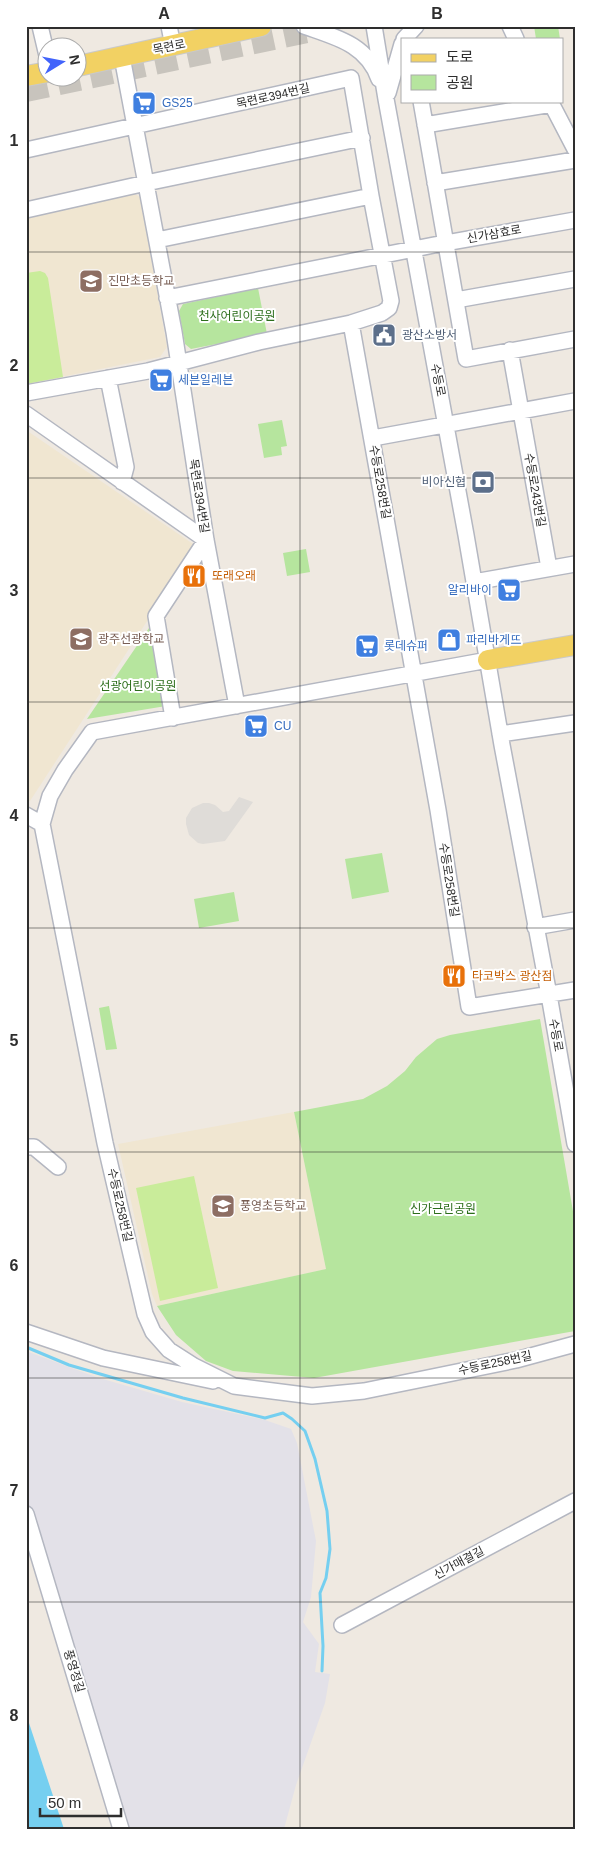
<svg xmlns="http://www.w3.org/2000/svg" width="601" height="1855" font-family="Arial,'Noto Sans KR',sans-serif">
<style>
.industrial{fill:#e3e1e8}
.education{fill:#f0e6d1}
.green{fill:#b6e59e}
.pitch{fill:#c9ec9a}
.plaza{fill:#dfdcd8}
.water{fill:#75cff0}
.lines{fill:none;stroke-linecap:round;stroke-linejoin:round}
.stream{stroke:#75cff0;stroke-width:3}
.highway-tunnel{stroke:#c8c4bd;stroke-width:22;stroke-dasharray:22 11;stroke-linecap:butt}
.minor-casing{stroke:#b4b7c1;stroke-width:18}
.major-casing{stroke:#c9c9c9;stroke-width:22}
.minor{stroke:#fff;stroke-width:15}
.major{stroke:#f2d163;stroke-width:20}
.grid{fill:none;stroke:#2e2e2e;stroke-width:1;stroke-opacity:0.55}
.labels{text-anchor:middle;stroke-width:4;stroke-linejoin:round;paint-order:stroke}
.street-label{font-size:12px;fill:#2e2e2e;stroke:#fff}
.shop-label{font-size:12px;fill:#366cbe;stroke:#fff;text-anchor:start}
.education-label{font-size:12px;fill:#785e54;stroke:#fff;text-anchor:start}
.park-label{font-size:12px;fill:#2c6e1b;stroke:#fff}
.service-label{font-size:12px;fill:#4e5e75;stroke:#fff;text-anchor:start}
.food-label{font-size:12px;fill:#c56008;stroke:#fff;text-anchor:start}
.neatline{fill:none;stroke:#2e2e2e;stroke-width:2}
.grid-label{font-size:16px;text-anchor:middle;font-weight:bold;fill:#2e2e2e}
</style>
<rect width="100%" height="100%" fill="#efe9e1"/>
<path class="industrial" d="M26,1351L96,1377L182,1402L265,1420L291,1429L297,1443L316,1541L311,1597L303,1622L319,1644L315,1672L330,1674L325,1703L296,1785L284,1829H129L26,1499Z"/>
<path class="education" d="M131,192L140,197L167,347L160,357L26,384V215Z
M26,430L196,546L30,801L26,799Z
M294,1112L326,1269L157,1306L152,1294L118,1144Z"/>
<path class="green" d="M534,26H558L560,39H536Z
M258,288L267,334L191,349L185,344L179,311L183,304Z
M282,420L287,446L281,447L282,455L264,458L258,424Z
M306,549L310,572L287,576L283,553Z
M151,625L166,706L87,719Z
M382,853L389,892L352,899L345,859Z
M234,892L239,921L199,928L194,899Z
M109,1006L117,1049L106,1050L99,1008Z
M540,1019L575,1223V1331L314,1378L233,1371L206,1361L176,1335L157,1306L326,1269L294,1112L363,1099L387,1086L405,1071L416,1057L437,1039L450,1035Z"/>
<path class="pitch" d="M40,271L45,273L48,278L63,377L26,384V273Z
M194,1176L218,1288L160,1301L136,1188Z"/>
<path class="plaza" d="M239,797L253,802L225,841L203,844L198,843L189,835L186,824V818L192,808L203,803H209L215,805L223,812L229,811Z"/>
<path class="water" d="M26,1714L64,1829H26Z"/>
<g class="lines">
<path class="stream" d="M26,1347L69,1365L183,1398L265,1418L283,1413L292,1419L305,1431L315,1459L327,1511L330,1549L326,1578L320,1593L323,1646L322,1671"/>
<path class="highway-tunnel" d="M26,91L335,26"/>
<g class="minor-casing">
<path id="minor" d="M40,26L48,60
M169,26L173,46
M304,26C335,37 367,44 379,79
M374,26L386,99L466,535L502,745L549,995L575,1144
M510,26L516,39
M404,39L416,26
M122,57L174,332L206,540L237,706
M388,93L402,44
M421,101L466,359L575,339
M550,101L575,149
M425,125L552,104
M26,150L351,78L371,196L391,301L389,308L382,313L351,323L259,342L148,371L26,393
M435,183L575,160
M26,210L146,183L362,138
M157,240L371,196
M167,298L434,245L575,220
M456,300L575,279
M351,323L438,810L469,1007L575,990
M510,350L549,568
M108,378L126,467L122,482
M26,414L206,540L156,616L173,718
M373,438L575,401
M474,582L575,564
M488,660L92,732L65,770L50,796L42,824L105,1143L145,1314L153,1332L169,1350L194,1366L234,1386L312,1396L364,1391L516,1360L575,1344
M500,734L575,723
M26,815L42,824
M535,927L575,920
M26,1147H34L58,1167
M26,1332L103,1358L213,1381
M26,1514L121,1829
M342,1625L575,1501"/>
</g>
<g class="major-casing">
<path id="major" d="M78,66L261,26
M26,76L48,72
M488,660L575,645"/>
</g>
<use href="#minor" class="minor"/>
<use href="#major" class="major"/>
</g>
<path class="grid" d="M300,26V1829M26,252H575M26,478H575M26,702H575M26,928H575M26,1152H575M26,1378H575M26,1602H575"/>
<defs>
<g id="supermarket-square" transform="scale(1.25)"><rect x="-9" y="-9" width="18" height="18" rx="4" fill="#3f7fe0" stroke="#fff"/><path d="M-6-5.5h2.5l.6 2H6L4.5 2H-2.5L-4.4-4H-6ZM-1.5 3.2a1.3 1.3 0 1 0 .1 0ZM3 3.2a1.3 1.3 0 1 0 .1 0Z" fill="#fff"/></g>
<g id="school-square" transform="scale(1.25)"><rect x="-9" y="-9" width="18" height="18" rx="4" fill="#8d6e63" stroke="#fff"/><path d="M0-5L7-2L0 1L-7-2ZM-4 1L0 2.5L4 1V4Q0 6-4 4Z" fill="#fff"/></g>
<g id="civic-square" transform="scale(1.25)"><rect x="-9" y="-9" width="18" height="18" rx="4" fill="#5c6f8a" stroke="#fff"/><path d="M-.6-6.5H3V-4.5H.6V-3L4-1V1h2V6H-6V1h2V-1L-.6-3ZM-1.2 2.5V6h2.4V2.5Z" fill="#fff"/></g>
<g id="bank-square" transform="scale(1.25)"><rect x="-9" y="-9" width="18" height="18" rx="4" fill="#5c6f8a" stroke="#fff"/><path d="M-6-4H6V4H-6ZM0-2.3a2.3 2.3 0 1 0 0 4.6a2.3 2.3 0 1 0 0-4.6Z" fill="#fff"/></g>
<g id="restaurant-square" transform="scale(1.25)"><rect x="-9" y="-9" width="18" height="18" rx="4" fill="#e8710a" stroke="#fff"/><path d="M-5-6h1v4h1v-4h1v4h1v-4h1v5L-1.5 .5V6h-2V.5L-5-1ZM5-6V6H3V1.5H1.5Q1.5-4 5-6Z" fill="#fff"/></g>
<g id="shop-square" transform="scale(1.25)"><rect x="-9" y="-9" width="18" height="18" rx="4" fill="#3f7fe0" stroke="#fff"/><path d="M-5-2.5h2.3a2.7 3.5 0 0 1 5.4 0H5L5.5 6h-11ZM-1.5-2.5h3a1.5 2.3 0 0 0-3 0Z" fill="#fff"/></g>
</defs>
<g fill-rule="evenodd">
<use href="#supermarket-square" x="144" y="103"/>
<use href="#school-square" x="91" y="281"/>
<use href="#civic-square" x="384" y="335"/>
<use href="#supermarket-square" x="161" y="380"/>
<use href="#bank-square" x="483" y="482"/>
<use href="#restaurant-square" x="194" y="576"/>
<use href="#supermarket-square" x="509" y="590"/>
<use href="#school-square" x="81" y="639"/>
<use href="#shop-square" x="449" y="640"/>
<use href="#supermarket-square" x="367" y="646"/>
<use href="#supermarket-square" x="256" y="726"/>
<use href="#restaurant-square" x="454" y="976"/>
<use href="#school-square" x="223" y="1206"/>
</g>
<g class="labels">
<g class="street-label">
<text transform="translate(169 47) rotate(-12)" y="4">목련로</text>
<text transform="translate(273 96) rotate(-13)" y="4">목련로394번길</text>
<text transform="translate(494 234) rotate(-10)" y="4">신가삼효로</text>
<text transform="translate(438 380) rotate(79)" y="4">수등로</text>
<text transform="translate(380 482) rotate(80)" y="4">수등로258번길</text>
<text transform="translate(535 490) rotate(80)" y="4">수등로243번길</text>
<text transform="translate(199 496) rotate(81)" y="4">목련로394번길</text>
<text transform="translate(449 880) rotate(81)" y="4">수등로258번길</text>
<text transform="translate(556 1035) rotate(80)" y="4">수등로</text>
<text transform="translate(120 1205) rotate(77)" y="4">수등로258번길</text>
<text transform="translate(495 1363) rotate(-12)" y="4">수등로258번길</text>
<text transform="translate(459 1563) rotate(-28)" y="4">신가매결길</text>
<text transform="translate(74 1671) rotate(73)" y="4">풍영정길</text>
</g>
<g class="shop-label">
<text x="162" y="107">GS25</text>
<text x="178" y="384">세븐일레븐</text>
<text x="492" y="594" text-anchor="end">알리바이</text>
<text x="466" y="644">파리바게뜨</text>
<text x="384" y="650">롯데슈퍼</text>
<text x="274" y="730">CU</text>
</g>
<g class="education-label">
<text x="108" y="285">진만초등학교</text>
<text x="98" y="643">광주선광학교</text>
<text x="240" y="1210">풍영초등학교</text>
</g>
<g class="park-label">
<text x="237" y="320">천사어린이공원</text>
<text x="138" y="690">선광어린이공원</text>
<text x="443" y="1213">신가근린공원</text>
</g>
<g class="service-label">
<text x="402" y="339">광산소방서</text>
<text x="466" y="486" text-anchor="end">비아신협</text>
</g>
<g class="food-label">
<text x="212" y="580">또래오래</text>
<text x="472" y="980">타코박스 광산점</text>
</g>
</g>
<rect width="601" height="1855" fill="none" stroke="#ffffff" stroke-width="55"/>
<rect x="401" y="38" width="162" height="65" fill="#ffffff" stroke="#ababab"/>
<rect x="411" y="54" width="25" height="8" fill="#f2d163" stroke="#ababab"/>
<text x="446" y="62" font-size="15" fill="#2e2e2e">도로</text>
<rect x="411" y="75" width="25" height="15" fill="#b6e59e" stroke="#ababab"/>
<text x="446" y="88" font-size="15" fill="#2e2e2e">공원</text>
<g transform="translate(62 62) rotate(80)"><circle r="24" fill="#ffffff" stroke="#ababab"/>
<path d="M0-4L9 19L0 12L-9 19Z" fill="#4264fb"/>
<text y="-8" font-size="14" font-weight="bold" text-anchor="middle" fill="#2e2e2e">N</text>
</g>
<path d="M40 1808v8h81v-8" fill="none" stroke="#2e2e2e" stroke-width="2.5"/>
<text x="48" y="1808" font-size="15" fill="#2e2e2e" stroke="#ffffff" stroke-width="4" paint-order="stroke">50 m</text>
<rect x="28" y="28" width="546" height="1800" class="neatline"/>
<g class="grid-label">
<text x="164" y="19">A</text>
<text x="437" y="19">B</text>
<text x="14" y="146">1</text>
<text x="14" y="371">2</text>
<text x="14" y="596">3</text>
<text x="14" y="821">4</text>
<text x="14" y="1046">5</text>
<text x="14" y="1271">6</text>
<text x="14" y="1496">7</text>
<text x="14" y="1721">8</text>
</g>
</svg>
